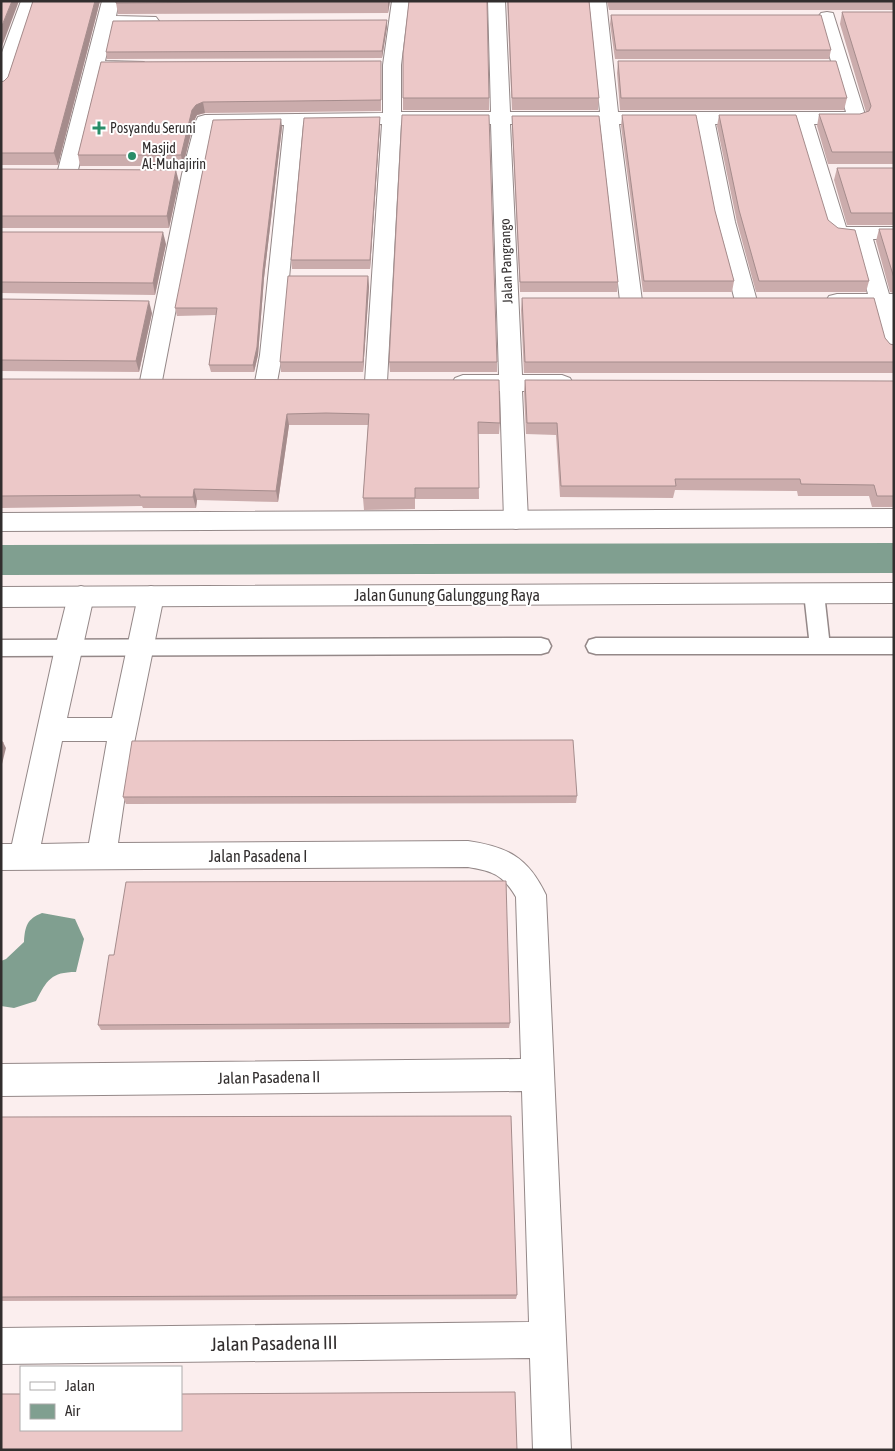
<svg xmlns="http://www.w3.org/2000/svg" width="895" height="1451" font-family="'Asap Condensed',sans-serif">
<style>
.water{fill:#809f90}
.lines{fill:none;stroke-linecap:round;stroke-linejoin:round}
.canal{fill:#809f90;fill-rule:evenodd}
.service-casing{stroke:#948888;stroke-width:3}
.minor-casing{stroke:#948888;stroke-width:2}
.tertiary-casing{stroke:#948888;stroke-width:2}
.service{fill:#fff;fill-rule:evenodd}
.minor{fill:#fff;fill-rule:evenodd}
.tertiary{fill:#fff;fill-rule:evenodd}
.wall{fill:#cbacac}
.shaded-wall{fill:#a58c8c}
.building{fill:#ecc8c8;stroke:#a58c8c}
.poi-dot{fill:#298d68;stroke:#fff;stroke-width:2}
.labels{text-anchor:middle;stroke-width:4;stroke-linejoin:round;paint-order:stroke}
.far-poi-label{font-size:14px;fill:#322e2e;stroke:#fff;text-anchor:start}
.far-street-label{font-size:14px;fill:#322e2e;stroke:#fff}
.street-label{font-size:16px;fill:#322e2e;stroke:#fff}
.near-street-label{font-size:19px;fill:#322e2e;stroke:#fff}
</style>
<rect width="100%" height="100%" fill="#fbeeee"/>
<path class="water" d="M42,913L75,919L84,939L76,972C51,972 47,980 36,1001L14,1008L1,1006V961L6,959L24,942C25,926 27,919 42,913Z"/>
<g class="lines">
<path class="canal" d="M894,543V573L1,575V545Z"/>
<g class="service-casing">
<path id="service" d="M814,585L821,588L824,593L829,638H894V654H596L589,652L586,646L589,640L596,638H809L804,593L807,588Z
M541,638L548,640L551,646L548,652L541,654L1,656V640Z"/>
</g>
<g class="minor-casing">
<path id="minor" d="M21,1H38L21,49L10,87L7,91L1,92V55Z
M102,1H119L116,16L156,17L159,21L156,25L113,26L105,61L144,62L147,66L144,70L102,71L77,174L74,178L67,180L60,178L57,174Z
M392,1H409L401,65V112H491L488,1H505L510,112H600L589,1H606L618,112H846L818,17L821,13L827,12L833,13L866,118L864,122L857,124H814L846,227H894V239H873L889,294H894V356L886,354L883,349L872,308H837L829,306L826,301L829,296L837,294H868L853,239C843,239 833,240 827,231L795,124H715L735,222L757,301L754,306L746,308L738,306L735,301L715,222L696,124H619L642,301L639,306L631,308L623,306L620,301L600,124H510L522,375H562L570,378L573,383L570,388L562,391H522L528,520L525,526L516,529L507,526L504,520L500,391H463L455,388L452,383L455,378L463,375H499L491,124H401L387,382L384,387L376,390L368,387L365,382L382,124L303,125L282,355L277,382L274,387L266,390L258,387L255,382L260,355L284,125L213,126L202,174L162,381L159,386L151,389L143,386L140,381L182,174L196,121L198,117L205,115L383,113V65Z
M81,586L90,589L94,596L67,718H112L138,596L142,589L151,586L160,589L164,596L129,768L118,843L468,841C508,847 528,857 546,895L571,1450H533L530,1358L1,1364V1328L529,1322L522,1091L1,1096V1064L521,1059L516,897C503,875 493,871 468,867L1,870V844H12L55,648L68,596L72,589ZM62,741H107L89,843L41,844Z"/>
</g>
<g class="tertiary-casing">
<path id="tertiary" d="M894,509V527L1,531V513Z
M894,583V603L1,607V587Z"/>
</g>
<use href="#service" class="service"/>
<use href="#minor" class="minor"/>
<use href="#tertiary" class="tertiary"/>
</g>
<path class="wall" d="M33,1H100L58,165H1V82L4,81L8,77Z
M390,1L388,13L118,14L116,3Z
M507,1H589L599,98L598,110H512Z
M607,1H894V10H609Z
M842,12H894V164H828L817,126L819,114H860L866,112L840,24Z
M611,15L831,50L829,59H615L610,24Z
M387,27L382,58L107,59L106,52Z
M381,61V111L205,113L197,115L194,121L183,166H80L78,155L101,62Z
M618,61L847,98L844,110H620L617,73Z
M403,98H489V110H403Z
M622,115L715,211L734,281L732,292H643L621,126Z
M719,115L828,220L869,281L866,292H756L737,222L717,126Z
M512,116L618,282L617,292H520L512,126Z
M380,117V126L370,269H292L291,260Z
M282,127L264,278L258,355L254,372H211L209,365L216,315L177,316L175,308Z
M837,168H894V225H847L834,180Z
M1,169L179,182L169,228H1Z
M879,229H894V293L890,292L876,241Z
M1,232L166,244L155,295L1,293Z
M368,276L369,287L363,372H281L280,362Z
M522,298L885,338L890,344L894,345V373H524L521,310Z
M1,299L152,313L139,372L1,371Z
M389,362H497V372H390Z
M1,379L500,423L499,434H478L479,499H415V509L364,510L363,498L368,425H289L278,502L197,500L196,508H143L142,506L1,508Z
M525,380L894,381V507H872L869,496H798L797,491L675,490L673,498L560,497L556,435L526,434L524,392Z
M577,796L576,803L126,804L123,797Z
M510,1023L509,1028L101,1030L98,1025Z
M1,1117L517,1295L516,1299L1,1301Z"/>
<path class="shaded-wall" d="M12,1H19L1,49V28Z
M95,1H100L58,165L54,153Z
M388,1H390L388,13Z
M387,20V27L382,58V51Z
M203,102L205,113L197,115L194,121L183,166L181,155L192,110L196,105Z
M380,117V126L370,269V260Z
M281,119L282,127L264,278L258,355L254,372L253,365L263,270Z
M176,170L179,182L169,228L167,216Z
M163,232L166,244L155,295L153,283Z
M368,276L369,287L363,372V362Z
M149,301L152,313L139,372L136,361Z
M287,414L289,425L278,502L276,491Z
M194,489L197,500L196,508L193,497Z
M3,742L6,748L1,768V750Z"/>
<path class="building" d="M1,1H12L1,28Z
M33,1H95L54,153H1V82L4,81L8,77Z
M116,1H388L116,3Z
M409,1H487L489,98H403V54Z
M508,1H589L599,98H512Z
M842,12H894V152H832L819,114H860L869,111L871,106Z
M611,15H821L831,50H616Z
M387,20L382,51L106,52L113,21Z
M381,61V100L203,102L196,105L192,110L181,155H78L101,62Z
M618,61H836L847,98H621Z
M402,115H489L497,362H389Z
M622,115H696L715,211L734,281H644Z
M719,115H796L828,220L838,228L855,230L869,281H759L739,210Z
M512,116H599L618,282H520Z
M380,117L370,260H291L304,118Z
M281,119L263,270L257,347L253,365H209L217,308H175L213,120Z
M837,168H894V213H851Z
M1,169L176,170L167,216H1Z
M879,229H894V278Z
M1,232H163L153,283L1,282Z
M288,276H368L363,362H280Z
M522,298H874L885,338L890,344L894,345V362H525Z
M1,299L149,301L136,361L1,360Z
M1,379L499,380L500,423L478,422L479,488H415V498H363L369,414L326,413L287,414L276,491L194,489L193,497H140V495L1,496Z
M525,380L894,381V496H877L874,485L801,484L800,479H675L676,486H561L557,423H527Z
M573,740L577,796L123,797L132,741Z
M1,742H3L1,750Z
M506,881L510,1023L98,1025L109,955H114L126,882Z
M511,1116L517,1295L1,1297V1117Z
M515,1392L517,1450H1V1394H21V1430H181V1394Z"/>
<g class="poi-dot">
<path d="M96.5 120.5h5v5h5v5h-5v5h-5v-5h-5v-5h5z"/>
<circle cx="132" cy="156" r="5"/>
</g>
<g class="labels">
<g class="far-poi-label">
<text x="110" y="133">Posyandu Seruni</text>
<text x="142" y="153">Masjid<tspan x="142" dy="16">Al-Muhajirin</tspan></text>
</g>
<g class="far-street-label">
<text transform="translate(506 261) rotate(-92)" y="5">Jalan Pangrango</text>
</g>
<g class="street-label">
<text x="447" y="601">Jalan Gunung Galunggung Raya</text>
<text x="258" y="862">Jalan Pasadena I</text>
<text transform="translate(269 1077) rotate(-1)" y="6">Jalan Pasadena II</text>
</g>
<g class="near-street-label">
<text transform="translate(274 1343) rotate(-1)" y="7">Jalan Pasadena III</text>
</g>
</g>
<rect width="895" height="1451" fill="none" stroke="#322e2e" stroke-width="5"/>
<rect x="20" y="1366" width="162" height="65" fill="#ffffff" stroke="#adabab"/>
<rect x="30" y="1382" width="25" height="8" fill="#ffffff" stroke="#adabab"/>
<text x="65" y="1391" font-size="15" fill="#322e2e">Jalan</text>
<rect x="30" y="1404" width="25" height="15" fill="#809f90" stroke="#adabab"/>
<text x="65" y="1416" font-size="15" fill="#322e2e">Air</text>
</svg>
